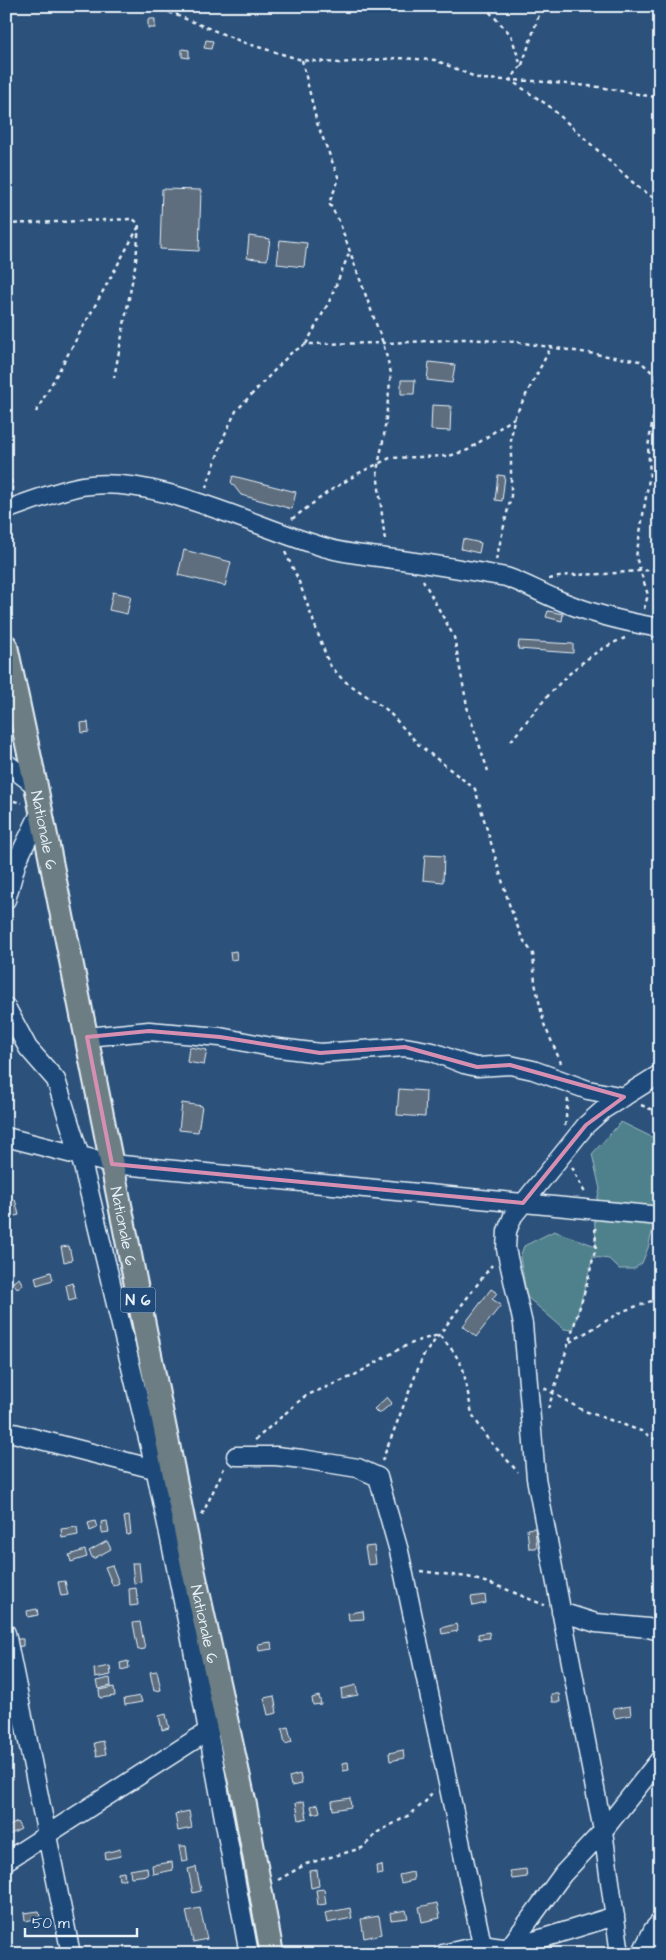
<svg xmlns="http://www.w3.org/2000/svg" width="666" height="1960" font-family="'Architects Daughter',sans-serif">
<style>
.green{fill:#50818c;stroke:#9cb9c2}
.building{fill:#5e6e7e;stroke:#e8f1f8}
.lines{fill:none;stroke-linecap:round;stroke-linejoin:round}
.minor-casing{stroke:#e8f1f8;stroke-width:21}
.major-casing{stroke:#e8f1f8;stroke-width:26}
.path{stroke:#e8f1f8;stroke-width:2.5;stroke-dasharray:4 4;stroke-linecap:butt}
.minor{stroke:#1f4a7a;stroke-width:18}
.major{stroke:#6c7e84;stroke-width:22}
.marked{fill:none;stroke:#d78fb1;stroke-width:4;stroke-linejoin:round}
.labels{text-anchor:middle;stroke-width:4.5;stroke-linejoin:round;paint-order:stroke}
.shield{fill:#1f4a7a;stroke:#acbfd2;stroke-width:1}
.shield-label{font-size:15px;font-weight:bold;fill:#e8f1f8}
.street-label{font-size:16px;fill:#e8f1f8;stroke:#1f4a7a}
</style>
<rect width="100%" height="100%" fill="#2c517b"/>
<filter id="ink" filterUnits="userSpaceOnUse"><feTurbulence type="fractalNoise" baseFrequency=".02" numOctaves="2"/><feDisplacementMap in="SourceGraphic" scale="10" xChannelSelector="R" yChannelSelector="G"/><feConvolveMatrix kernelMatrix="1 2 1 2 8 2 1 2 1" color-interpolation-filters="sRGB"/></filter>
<g filter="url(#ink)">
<path class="green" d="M621,1122L660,1141V1201L648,1248L642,1263L634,1269H619L609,1259L593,1257L573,1330L564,1329L527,1297L520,1257L524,1246L554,1231L596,1246L594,1211L600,1189L592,1154Z"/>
<path class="building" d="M148,19H155V28H148Z
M206,40L213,41L211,49L204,48Z
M182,49L189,50V58L182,57Z
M162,189L201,190L199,251L160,249Z
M249,236L270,239L267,260L247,258Z
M280,240L307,243L304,267L277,264Z
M429,362L455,365L452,383L427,380Z
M401,380H415L414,394H401Z
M432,405L451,406L450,431L431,430Z
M498,475L505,476L502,501L495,500Z
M233,476L296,492L292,509L241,495L231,482Z
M463,539L481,543L479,553L461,549Z
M184,550L231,562L225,586L178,575Z
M113,592L131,596L127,614L109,610Z
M548,611L563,614L562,621L546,617Z
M519,641L573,644V653L518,649Z
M88,722L89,732L82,733L81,723Z
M425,855L444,856L443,882L423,880Z
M236,951L237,959L231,960L230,952Z
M189,1047L207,1050L204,1065L187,1062Z
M399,1089L426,1091L425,1117L397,1115Z
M182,1103L202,1106L198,1132L179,1130Z
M15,1199L19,1215L6,1218V1201Z
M69,1246L72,1260L64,1262L61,1247Z
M51,1272L53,1280L37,1285L35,1277Z
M19,1278L23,1285L17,1288L13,1282Z
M73,1283L76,1299L69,1301L66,1285Z
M491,1289L497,1293L492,1299L501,1305L476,1337L463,1326Z
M387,1397L392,1403L379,1414L374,1409Z
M129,1516L131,1534L127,1535L124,1517Z
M95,1521L97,1528L90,1531L88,1523Z
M107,1521L109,1532L102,1533L101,1522Z
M77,1527L78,1535L62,1538L61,1529Z
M535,1528L537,1548H529L527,1529Z
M107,1541L111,1549L93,1559L89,1551Z
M374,1546L376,1564L368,1565L365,1547Z
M85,1550L87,1557L71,1562L69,1555Z
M132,1563H139L141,1582L134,1583Z
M112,1565L119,1583L113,1586L105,1567Z
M65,1581L68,1595L61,1596L58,1582Z
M136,1588L138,1605L130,1606L129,1589Z
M485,1595L486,1603L473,1606L471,1597Z
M37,1609L38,1615L28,1617L27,1611Z
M363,1611L364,1619L349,1620L348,1613Z
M140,1622L145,1649L138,1650L133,1623Z
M456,1624L458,1631L442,1634L441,1628Z
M489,1632L490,1638L479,1639L478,1634Z
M13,1639H23V1646L13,1647Z
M271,1642L272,1649L259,1651L258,1644Z
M128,1661L129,1668L121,1670L120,1663Z
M110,1666L111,1675L95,1678L94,1669Z
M157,1671L161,1690L154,1691L150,1672Z
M110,1678L111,1686L98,1689L96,1681Z
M356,1685L358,1695L342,1698L341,1689Z
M114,1687L115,1696L100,1698L99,1690Z
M551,1694H559L560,1702H552Z
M140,1696L142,1702L125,1705L124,1699Z
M274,1696L277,1713L268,1715L264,1698Z
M319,1696L321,1704L313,1705L312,1698Z
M630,1706L631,1715L615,1718L613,1709Z
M166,1714L169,1728L162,1730L159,1716Z
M288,1727L292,1742L285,1744L282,1729Z
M103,1741L106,1754L97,1756L94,1743Z
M403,1750L404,1758L390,1761L389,1753Z
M348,1762L349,1770L343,1771L342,1763Z
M300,1774L302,1784L291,1786L289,1777Z
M350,1798L351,1807L333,1810L332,1801Z
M304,1801L307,1818L299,1820L296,1803Z
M318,1804L320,1812L313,1814L311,1806Z
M189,1811L192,1828L178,1831L175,1814Z
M17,1822L21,1829L9,1835L6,1828Z
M179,1846H186L188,1861L182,1862Z
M120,1849L121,1856L106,1859L105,1853Z
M172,1862L173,1870L153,1874L152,1865Z
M382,1865L383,1874L377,1875L376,1866Z
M147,1867L148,1875L131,1877L130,1870Z
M196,1867L201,1891L193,1893L188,1869Z
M526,1869L527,1877L512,1879L510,1871Z
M317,1870L319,1886L311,1888L309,1871Z
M124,1872L125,1879L119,1880L118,1873Z
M413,1872L414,1880L401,1883L399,1875Z
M324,1889L326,1904L318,1905L316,1890Z
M437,1903L440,1918L422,1922L419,1907Z
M200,1908L207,1939L193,1942L186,1911Z
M350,1908L352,1918L327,1923L325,1913Z
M406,1910L408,1918L391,1920L390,1913Z
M39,1911L40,1918L25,1921L24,1913Z
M379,1916L382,1934L364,1938L361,1919Z"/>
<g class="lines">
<g class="minor-casing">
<path id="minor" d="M6,510C28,502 60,490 82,486C157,474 255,528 327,548C346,554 366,555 386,558C426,563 467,570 506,577C524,583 539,592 556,599C588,613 625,622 660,628
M6,763L36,786
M6,900L17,861L41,811
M6,1007L28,1048L56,1080L83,1166L156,1472L192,1644L249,1954
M87,1037L149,1031L220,1037L271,1047L320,1053L405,1047L433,1052L464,1064L477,1067L510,1065L533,1070L588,1090L624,1097
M6,1137L112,1164L660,1216
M6,1431L166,1472
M236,1456H276L302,1459L358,1468L378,1477L399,1551L484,1954
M561,1612L596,1623L648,1628L660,1631
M6,1633L71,1954
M6,1861L216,1726
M508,1949L563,1874L603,1831L660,1759
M443,1954L482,1945L508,1949L615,1916
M620,1954L603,1831L536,1478L523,1324L506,1249L507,1231L513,1216L586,1125L604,1109L660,1074
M641,1954L653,1930L660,1922"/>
</g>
<g class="major-casing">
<g id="major">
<path id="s1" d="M6,646L36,786L193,1569L245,1805L272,1954"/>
</g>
</g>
<path class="path" d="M154,6L245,43L302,60L339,63L397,58L435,60L480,79L534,81L599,87L660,98
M171,6L178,15
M484,6L511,35L521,66L510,80L549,106L639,188L660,202
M302,60L317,123L339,179L329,203L339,221L358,274L383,343L391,373L384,436L377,471L385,541
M522,65L542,6
M6,224L133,219L139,224L136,261L114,378
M306,344L329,302L350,251
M36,412L139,226
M6,456L13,491
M206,488L225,434L236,411L291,353L306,344L390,343L464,339L517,342L640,361L655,375H660
M292,519L328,492L359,473L390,458L449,456L468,450L514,418
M285,552L298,579L329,664L343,680L387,710L419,745L475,789L510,907L522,938L533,954L535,983L544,1024L561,1063
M496,560L511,496V440L514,418L551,347
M549,579L569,575L605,574L660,569
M423,580L454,637L468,711L488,771
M644,609L648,595L636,557L650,473L648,447L656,401L655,375
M511,741C543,701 575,657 625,638
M6,799L22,803
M641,1105L660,1113
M565,1126L568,1099
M572,1167L585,1193
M570,1342L623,1311L660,1298
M544,1388L582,1410L641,1431L660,1442
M548,1409L587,1284L596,1246L595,1226
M255,1440L305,1396L353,1376L401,1348L420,1340L439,1335L454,1352L463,1368L472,1414L487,1438L518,1472
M382,1461L423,1356L492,1265
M202,1515L225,1466
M420,1571L468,1577L498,1586L544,1605
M278,1880L306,1864L362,1848L378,1832L411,1814L426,1801L434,1790"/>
<use href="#minor" class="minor"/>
<use href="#major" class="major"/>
</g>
</g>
<path class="marked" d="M149,1031L220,1037L320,1053L405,1047L477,1067L510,1065L624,1097L586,1125L523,1203L112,1164L87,1037Z"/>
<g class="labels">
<rect class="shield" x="120.5" y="1287.5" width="35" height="25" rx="4"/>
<g class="shield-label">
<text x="138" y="1305">N 6</text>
</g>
<g class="street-label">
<text dy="6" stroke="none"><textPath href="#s1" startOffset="188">Nationale 6</textPath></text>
<text dy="6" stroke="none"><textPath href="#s1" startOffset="592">Nationale 6</textPath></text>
<text dy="6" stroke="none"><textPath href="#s1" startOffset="998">Nationale 6</textPath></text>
</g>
</g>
<rect width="666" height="1960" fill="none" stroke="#1f4a7a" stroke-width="25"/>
<rect x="12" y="12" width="641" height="1935" fill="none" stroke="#e8f1f8" stroke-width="2" filter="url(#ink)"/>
<path d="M25 1928v8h112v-8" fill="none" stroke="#e8f1f8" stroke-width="2.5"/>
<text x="32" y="1928" font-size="15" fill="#e8f1f8" stroke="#1f4a7a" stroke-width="4" paint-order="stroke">50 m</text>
</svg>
